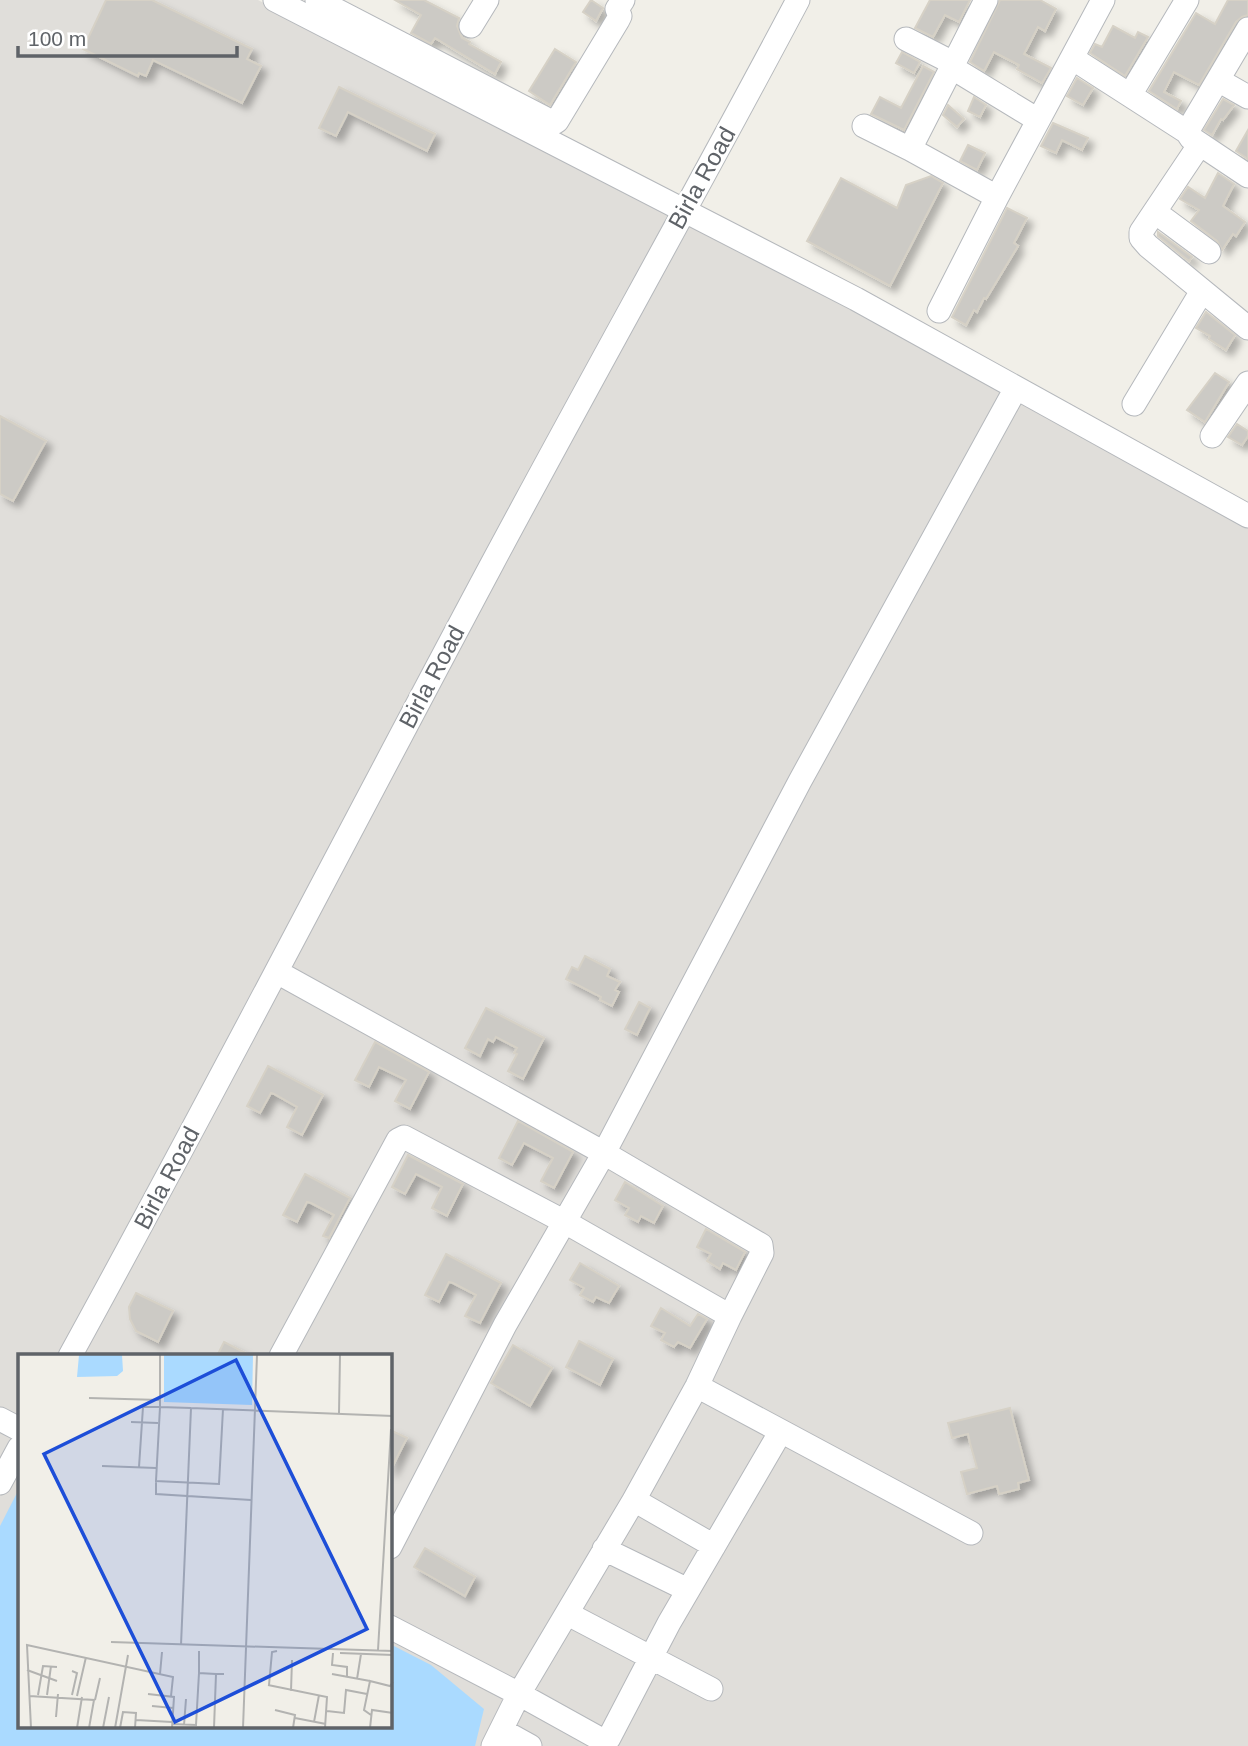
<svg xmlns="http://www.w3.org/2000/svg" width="1248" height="1746" font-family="Arial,sans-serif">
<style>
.industrial{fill:#e0deda;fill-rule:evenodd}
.water{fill:#aadaff}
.building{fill:#cccac5;stroke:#d6d1c6;stroke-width:2;filter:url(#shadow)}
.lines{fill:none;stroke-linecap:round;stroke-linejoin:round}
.minor-casing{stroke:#b5b8bc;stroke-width:25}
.minor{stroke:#fff;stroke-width:23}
.labels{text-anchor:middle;stroke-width:5;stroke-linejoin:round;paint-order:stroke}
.street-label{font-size:24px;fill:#5f6368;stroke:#fff}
.inset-road{fill:none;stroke:#b3b3b1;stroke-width:2}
.view{fill:#1d4ed8;fill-opacity:0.15;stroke:#1d4ed8;stroke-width:3.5}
.inset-edge{fill:none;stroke:#5f6368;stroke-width:3.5}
</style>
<defs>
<filter id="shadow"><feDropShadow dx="6" dy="6" stdDeviation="3.5" flood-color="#0004"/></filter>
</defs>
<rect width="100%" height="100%" fill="#f1efe8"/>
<path class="industrial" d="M0,0H258L1248,510V1746H0ZM19,1356H390V1727H19Z"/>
<path class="water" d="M19,1489V1727H390V1644L431,1665L484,1709L475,1746H0V1526Z"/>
<path class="building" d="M106,0H152L252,49L247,59L261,66L242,103L153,60L146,76L139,73L138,76L83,49Z
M395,0H424L459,18L457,26L462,38L470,42L469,44L501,62L495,74L435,38L431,44L411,33L421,15Z
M591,0L603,8L596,21L583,12Z
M930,0H970L959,22L945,15L933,37L915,28Z
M1000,0H1040L1056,9L1045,31L1038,27L1024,54L1051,68L1042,83L1017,69L1019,65L994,52L984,71L970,62Z
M1228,0H1248V15L1242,17L1236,22L1199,85L1174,72L1164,92L1181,101L1177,109L1149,91L1196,13L1215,24Z
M1113,26L1135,38L1138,32L1148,37L1125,76L1090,53L1095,44L1102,47Z
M555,49L576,62L550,105L529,91Z
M902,52L920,62L914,73L896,63Z
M923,66L934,72L904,130L871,114L880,97L901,108Z
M1077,78L1093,88L1083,105L1067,96Z
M339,87L435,134L427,151L348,112L336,136L319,128Z
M974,97L986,105L980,117L968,111Z
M1223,99L1234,105L1223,120L1221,119L1212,135L1204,130Z
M948,105L964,119L957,127L943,115Z
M1053,123L1088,138L1082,150L1062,140L1056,153L1041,146Z
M1248,130V159L1236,151Z
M968,145L985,153L977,170L960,161Z
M1218,173L1234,184L1223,206L1245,222L1236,236L1233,234L1222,250L1217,241L1191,221L1199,210L1180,199L1188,187L1205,198Z
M931,176L943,183L890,286L807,241L841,178L897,208L906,185Z
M1007,208L1027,218L1014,243L1018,246L986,299L984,298L977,312L974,310L966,325L952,317Z
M1158,232L1192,257L1189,261L1158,236Z
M1206,312L1235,335L1226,350L1209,339L1210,336L1196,328Z
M1215,373L1229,382L1205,422L1187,410Z
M0,416L46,441L13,501L0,494Z
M1237,424L1248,431V436L1242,445L1228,437Z
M585,956L610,969L607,976L620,982L615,990L619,992L612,1006L600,1000L601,997L566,979L572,967L578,970Z
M639,1002L650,1008L637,1035L625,1029Z
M486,1008L544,1038L523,1079L508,1071L517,1054L514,1053L517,1048L496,1037L493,1042L488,1039L480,1056L465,1048Z
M375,1042L429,1072L410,1109L395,1101L406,1080L402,1078L379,1067L369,1087L355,1080Z
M268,1066L323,1095L302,1135L287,1127L297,1107L274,1094L271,1093L260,1113L247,1106Z
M518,1121L573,1152L554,1188L541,1181L553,1158L524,1143L512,1165L499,1158Z
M408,1155L463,1184L447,1216L432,1208L442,1187L416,1174L405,1194L392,1187Z
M305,1174L350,1198L329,1238L323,1236L334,1215L311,1203L307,1202L297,1222L283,1215Z
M625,1182L663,1206L654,1223L641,1216L638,1222L625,1215L629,1208L615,1200Z
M706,1229L745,1252L736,1270L723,1263L720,1269L707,1261L711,1254L697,1247Z
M446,1254L501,1283L480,1323L465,1316L476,1295L453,1283L449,1282L439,1302L425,1295Z
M580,1263L619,1286L609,1303L596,1297L593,1302L580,1295L584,1288L570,1280Z
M136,1293L173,1311L158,1342L136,1331L130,1319L129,1307Z
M661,1308L690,1326L698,1314L707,1319L690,1348L678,1342L674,1347L661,1340L665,1333L651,1326Z
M579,1341L613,1359L600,1385L566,1367Z
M224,1342L251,1356H217Z
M513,1345L552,1368L530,1406L491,1383Z
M1010,1408L1029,1480L1018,1483L1019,1489L999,1494L997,1486L967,1494L961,1472L977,1468L970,1443L968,1434L952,1438L948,1423Z
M390,1430L407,1438L390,1471Z
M425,1548L475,1577L465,1596L414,1567Z"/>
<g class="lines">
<g class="minor-casing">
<path id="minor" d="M275,0L856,299L1248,516
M317,0L554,123L557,121L618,20L620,16L617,9L623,0
M471,26L487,0
M1248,29L1187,132L1191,138L1248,176
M906,39L953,63
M1072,58L1187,132
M951,67L1038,120
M1218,80L1248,97
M1130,95L1187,0
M864,126L910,149L986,0
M1200,144L1141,232V238L1148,246L1248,328
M910,149L997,197L939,311
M997,197L1103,0
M1155,212L1209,252
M1134,404L1202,291
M1212,436L1248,383
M277,972L604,1153L761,1245L762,1253L730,1316
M70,1356C214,1094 351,828 492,564C593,375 698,189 798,0
M281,1356L398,1140L404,1137L565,1222L730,1316L697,1386L634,1500L519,1694L602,1740L609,1738L669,1623L781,1431
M697,1386L971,1533
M0,1419L19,1429
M0,1483L19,1448
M634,1500L714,1546
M390,1547L505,1325L604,1153L800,781L1016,388
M604,1549L688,1590
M568,1614L711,1689
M390,1627L519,1694L493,1746
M501,1730L530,1746"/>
</g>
<use href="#minor" class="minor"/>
</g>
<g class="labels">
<g class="street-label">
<text transform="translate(702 178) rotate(-61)" y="8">Birla Road</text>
<text transform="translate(432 677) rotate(-62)" y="8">Birla Road</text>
<text transform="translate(167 1178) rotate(-62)" y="8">Birla Road</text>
</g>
</g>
<g transform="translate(18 1354)">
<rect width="374" height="374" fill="#f1efe8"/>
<path d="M61,1H104L105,17L99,22L59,23ZM146,1H235L234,51L146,48Z" fill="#aadaff"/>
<path class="inset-road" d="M142,1V53L173,54M71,44L142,46M321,59L322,1M113,68L140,69M84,112L138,114M121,113L125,53H142L138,127L201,130L205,55M138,127V140L233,146M93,288L375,297M163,291L173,54L375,62M360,296L373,75M181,297V319L198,320M315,299L314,311L329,313V323M322,299L375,301M9,316L39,327M142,320L144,298M314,320L352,327M339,325L343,300M250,331L309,343L307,374M251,331L254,298L259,297M273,337L274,306M130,340L156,343L154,374M20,341L25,312L39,313M29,341L33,312M54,341L59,319L54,317M11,342L76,346L71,374M59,342L68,303M77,346L82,324M134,352L155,354M257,356L277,361L275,374M309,357L326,359L328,336L349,340M353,361L346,356L352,327L372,332L375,328M38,363L40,340M277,364L308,370M118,366L154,368M296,368L301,341M154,370L178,371L181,319M166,371L168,345M13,374L9,291L155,323L153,342M59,374L64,343M85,374L91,343M97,374L110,301M102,374L105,358L118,359L117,374M196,374L198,320H206M225,374L239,1M352,374L354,356L375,359"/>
<path class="view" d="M218,6L349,275L157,368L26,100Z"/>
<rect width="374" height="374" class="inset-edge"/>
</g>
<path d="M18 46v10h219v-10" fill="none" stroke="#5f6368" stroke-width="3.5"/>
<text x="28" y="46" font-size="21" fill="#5f6368" stroke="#ffffff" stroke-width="5" paint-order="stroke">100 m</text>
</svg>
